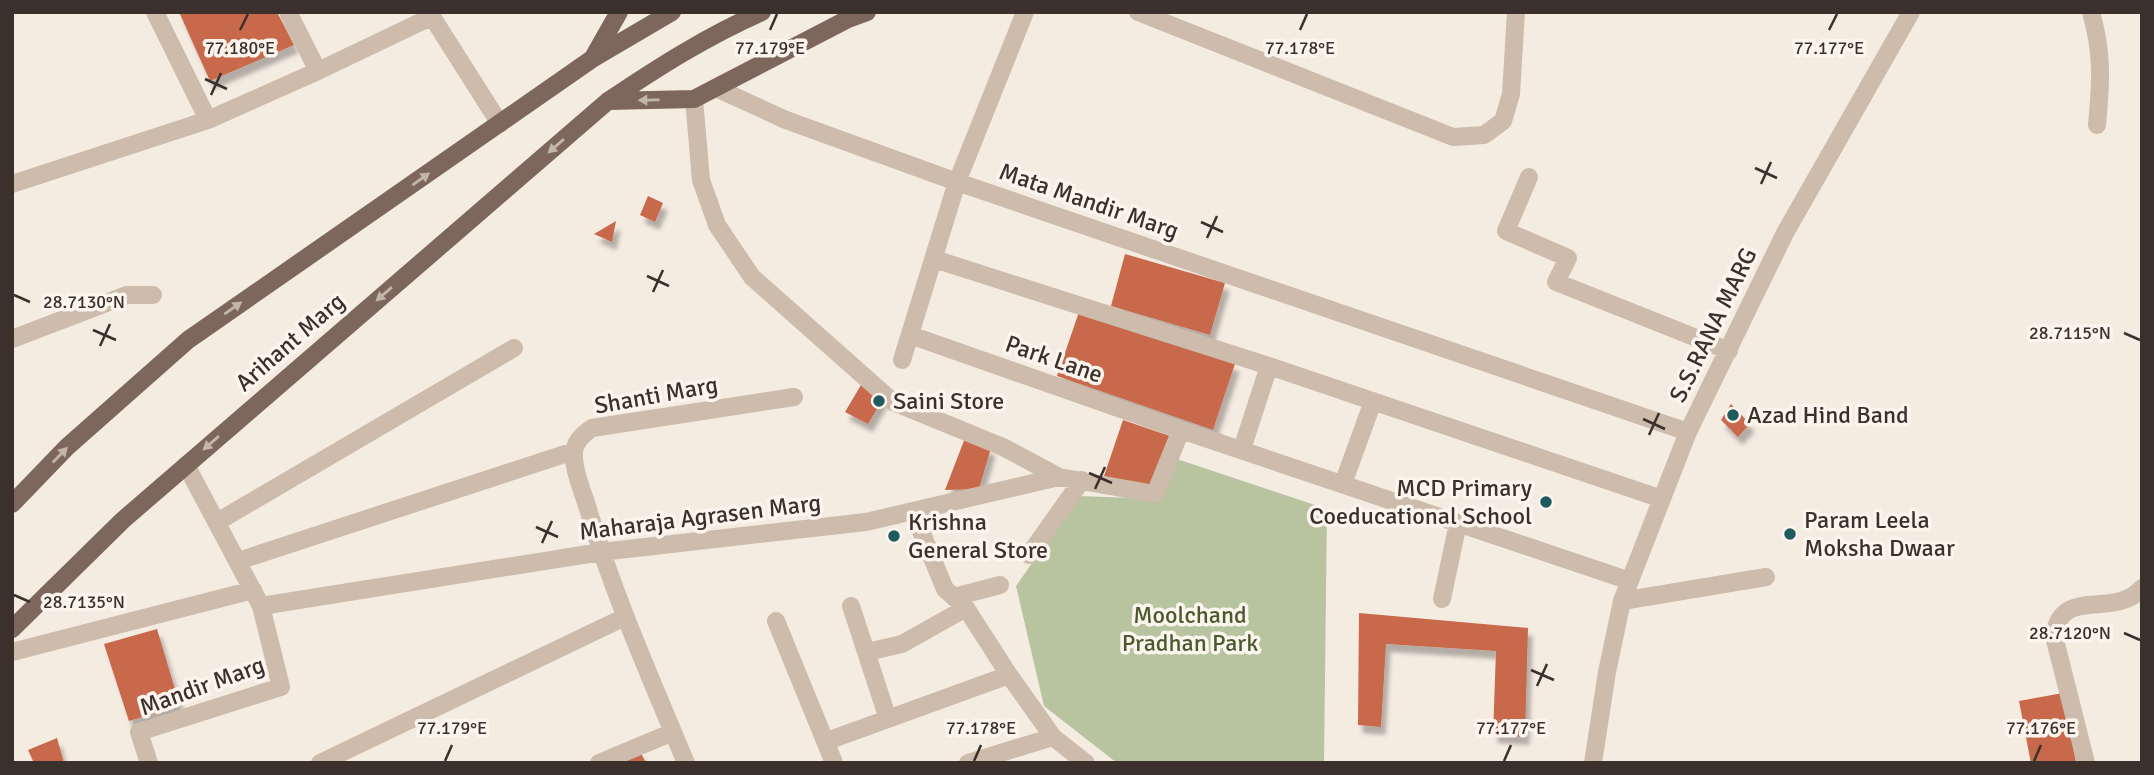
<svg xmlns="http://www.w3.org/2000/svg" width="2154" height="775" font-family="Signika,sans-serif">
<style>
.green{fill:#b8c4a0}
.building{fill:#c8694b;filter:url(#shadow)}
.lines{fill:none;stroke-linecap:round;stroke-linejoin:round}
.minor{stroke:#cdbbac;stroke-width:18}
.major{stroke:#7d675c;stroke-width:18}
.oneway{fill:#c2b5ac}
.ticks{fill:none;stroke:#3b302b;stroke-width:2.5}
.poi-dot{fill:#1f5a5e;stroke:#fbf5ee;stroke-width:2.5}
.labels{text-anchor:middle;stroke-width:7;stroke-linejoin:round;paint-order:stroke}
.street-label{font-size:24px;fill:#3b302b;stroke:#fbf5ee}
.poi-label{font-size:24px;fill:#3b302b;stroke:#fbf5ee;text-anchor:start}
.park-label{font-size:24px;fill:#4a5a2e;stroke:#fbf5ee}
.ticks-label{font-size:18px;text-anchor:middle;fill:#3b302b;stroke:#fbf5ee;stroke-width:7;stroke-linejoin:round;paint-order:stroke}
</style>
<defs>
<filter id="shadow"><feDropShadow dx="4.5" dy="8" stdDeviation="2" flood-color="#0004"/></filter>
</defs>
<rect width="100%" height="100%" fill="#f4ebe1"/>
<path class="green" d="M1177,459L1327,509L1324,763H1117L1044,706L1016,586L1079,496L1159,499Z"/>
<path class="building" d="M179,12H277L294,45L210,81Z
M648,196L663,203L655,222L640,215Z
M616,221L612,242L594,234Z
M1125,254L1225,283L1210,335L1111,306Z
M1079,312L1235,364L1213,430L1057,376Z
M861,385L883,399L868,424L845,412Z
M1731,404L1750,424L1738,437L1721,420Z
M1123,420L1170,436L1151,492L1104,476Z
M965,438L991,448L979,489L945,490Z
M1359,613L1528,628L1525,737L1493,735L1496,651L1386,644L1381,727L1358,725Z
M157,629L180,706L129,721L104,644Z
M2063,693L2076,763H2031L2019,701Z
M57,738L64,763H34L28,750Z
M640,751L646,763H613Z"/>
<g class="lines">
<path class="minor" d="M155,12L208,120
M288,12L318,71
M429,12L500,124
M1138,12L1453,137L1484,135L1503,121L1511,94L1516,12
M2091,12C2103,54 2101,82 2097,125
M716,88L786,120L957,182L1688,432
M694,99L701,180L717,225L752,277L893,402L1003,447L1059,477L1155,494L1181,430
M1529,177L1506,231L1568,258L1556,282L1729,351
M12,184L208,120L318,71L431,17
M934,259L1269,366L1662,499
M910,335L1181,430L1630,581
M12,339L127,295H153
M902,360L957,182L1025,12
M1242,449L1269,366
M1343,484L1373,401
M913,512L945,589L966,608L1009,675L1053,737L1086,763
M217,522L514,348
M1029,555L1082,480
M238,561L574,451
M954,597L1000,585
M1442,599L1458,523
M1622,601L1766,577
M261,606L601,552L866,522L1059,477
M851,606L888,719
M776,621L834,763
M12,652L253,590
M867,652L902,644L966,608
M827,741L1009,675
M149,763L139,732L281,687L261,606L186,465
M320,763L625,617
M599,763L673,732
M686,763C651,679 614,596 588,509C583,492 573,470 574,452C575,441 583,434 592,428L794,397
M968,763L1053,737
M1593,763L1607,672L1622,601L1688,432L1785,233L1911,12
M2086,763L2054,636C2061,585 2114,620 2142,588"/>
<path class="major" d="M594,56L619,12
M608,101L694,99L848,19L867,12
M12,504L67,447L188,340L592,59L672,12
M12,629L123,520L608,101C657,68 707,36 762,12"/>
</g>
<defs><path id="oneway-solid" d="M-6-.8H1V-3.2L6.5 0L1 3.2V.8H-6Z" transform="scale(1.75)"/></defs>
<g class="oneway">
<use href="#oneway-solid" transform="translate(649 100) rotate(179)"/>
<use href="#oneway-solid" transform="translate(556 146) rotate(139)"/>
<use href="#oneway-solid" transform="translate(421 179) rotate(-35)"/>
<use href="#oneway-solid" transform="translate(384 294) rotate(139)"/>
<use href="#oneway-solid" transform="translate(233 308) rotate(-35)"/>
<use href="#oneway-solid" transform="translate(211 443) rotate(139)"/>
<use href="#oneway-solid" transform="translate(60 455) rotate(-46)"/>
</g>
<path class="ticks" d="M240,30L248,14M770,30L777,14M1300,30L1307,14M1829,30L1837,14M205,79L227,89M211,95L221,73M1755,168L1777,178M1761,184L1771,162M1201,222L1223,232M1207,238L1217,216M647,276L669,286M653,292L663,270M14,295L30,302M93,330L116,340M2124,333L2140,340M100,346L110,324M1643,419L1665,429M1649,435L1659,413M1089,473L1112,483M1095,489L1105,467M536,527L558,537M542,543L552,521M14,595L30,602M2124,633L2140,640M1531,670L1554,680M1537,686L1547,664M445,761L452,745M974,761L981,745M1504,761L1511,745M2034,761L2041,745"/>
<g class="poi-dot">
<circle cx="879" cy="401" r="7"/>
<circle cx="1733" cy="415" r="7"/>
<circle cx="1546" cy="502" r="7"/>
<circle cx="1790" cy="534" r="7"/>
<circle cx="894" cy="536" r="7"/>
</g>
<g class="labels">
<g class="street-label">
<text transform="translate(1089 201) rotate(19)" y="8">Mata Mandir Marg</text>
<text transform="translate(1713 325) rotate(-64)" y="8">S.S.RANA MARG</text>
<text transform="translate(290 342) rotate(-41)" y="8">Arihant Marg</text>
<text transform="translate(1054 359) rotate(19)" y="8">Park Lane</text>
<text transform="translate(656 395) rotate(-10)" y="8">Shanti Marg</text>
<text transform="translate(700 517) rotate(-7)" y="8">Maharaja Agrasen Marg</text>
<text transform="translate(202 686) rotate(-20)" y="8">Mandir Marg</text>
</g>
<g class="poi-label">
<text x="893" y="409">Saini Store</text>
<text x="1747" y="423">Azad Hind Band</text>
<text x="1532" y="496" text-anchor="end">MCD Primary<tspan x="1532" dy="28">Coeducational School</tspan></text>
<text x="1804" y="528">Param Leela<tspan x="1804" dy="28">Moksha Dwaar</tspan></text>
<text x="908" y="530">Krishna<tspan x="908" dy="28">General Store</tspan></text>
</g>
<g class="park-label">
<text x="1190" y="623">Moolchand<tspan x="1190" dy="28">Pradhan Park</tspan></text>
</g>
</g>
<g class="ticks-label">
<text x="1300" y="54">77.178°E</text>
<text x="1829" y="54">77.177°E</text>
<text x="240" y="54">77.180°E</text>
<text x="770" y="54">77.179°E</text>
<text x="84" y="308">28.7130°N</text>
<text x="2070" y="339">28.7115°N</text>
<text x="84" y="608">28.7135°N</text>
<text x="2070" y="639">28.7120°N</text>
<text x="452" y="734">77.179°E</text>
<text x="981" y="734">77.178°E</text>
<text x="1511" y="734">77.177°E</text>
<text x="2041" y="734">77.176°E</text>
</g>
<rect width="2154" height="775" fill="none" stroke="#3b302b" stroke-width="28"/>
</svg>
